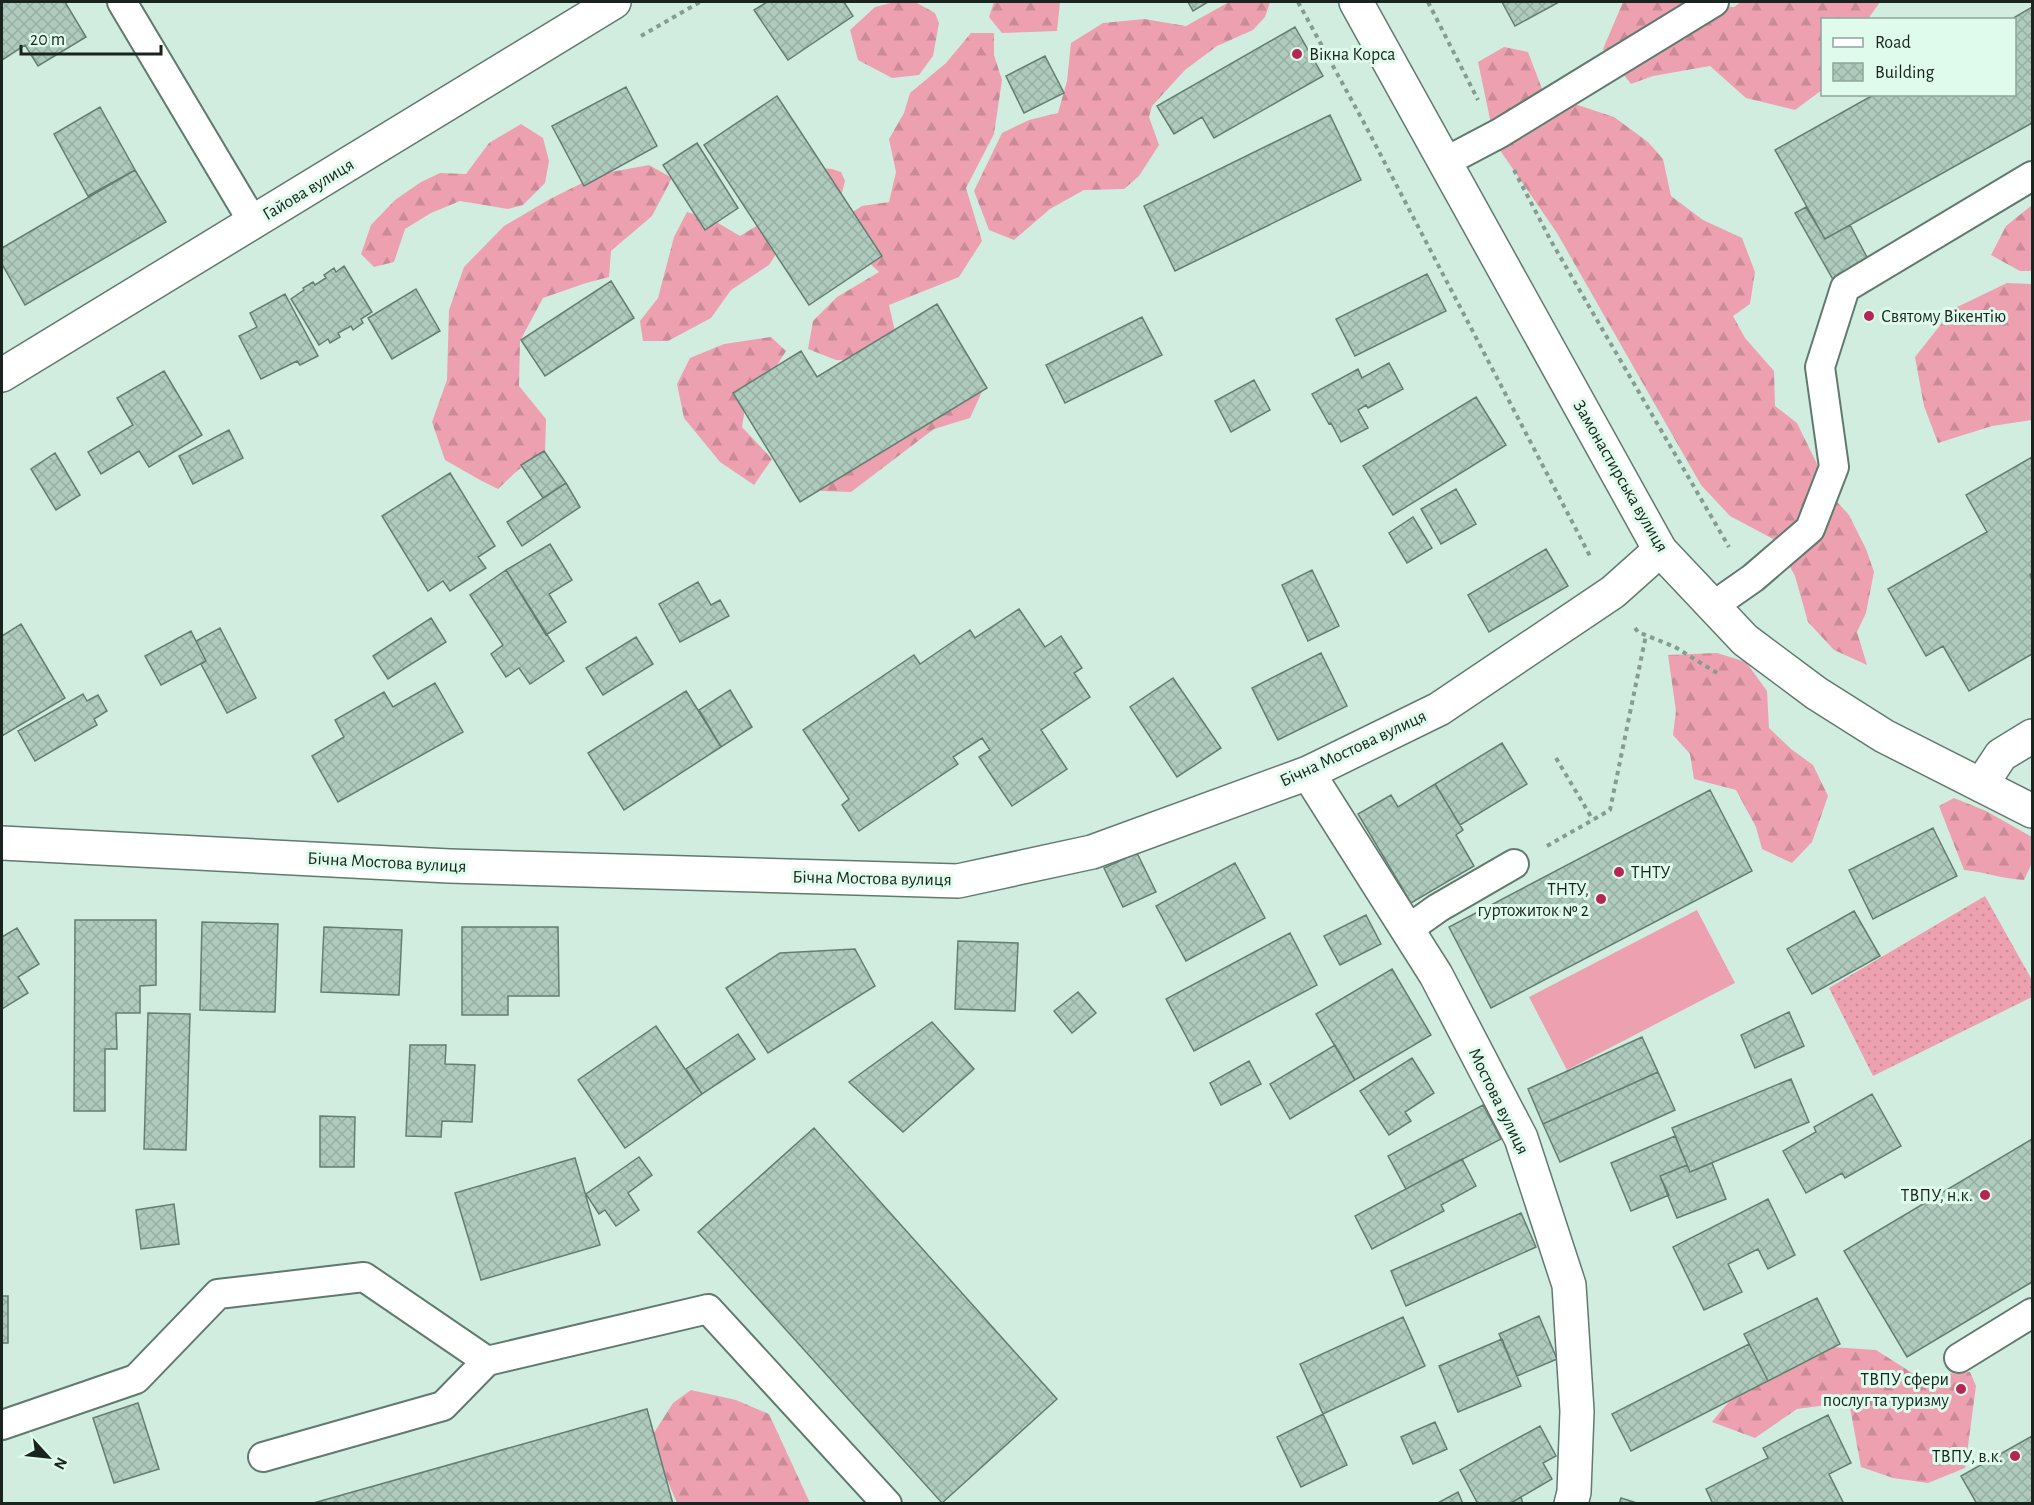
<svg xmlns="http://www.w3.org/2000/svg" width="2034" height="1505" font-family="'Alegreya Sans',sans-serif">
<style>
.grass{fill:url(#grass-dots)}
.forest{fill:url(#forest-firs)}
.pitch{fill:#eda1b0}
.building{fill:url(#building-cross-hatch);stroke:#647e72;stroke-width:1.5}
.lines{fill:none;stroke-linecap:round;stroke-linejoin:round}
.lane-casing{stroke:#617a6e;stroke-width:32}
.street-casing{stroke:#617a6e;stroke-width:36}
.secondary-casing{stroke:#617a6e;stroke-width:36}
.path{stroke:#879c91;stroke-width:4;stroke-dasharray:4.5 4.5;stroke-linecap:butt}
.lane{stroke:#fff;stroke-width:28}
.street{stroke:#fff;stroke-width:33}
.secondary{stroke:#fff;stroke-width:33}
.poi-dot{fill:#b52657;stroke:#defbec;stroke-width:2}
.labels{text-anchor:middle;stroke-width:6;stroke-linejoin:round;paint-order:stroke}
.poi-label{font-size:18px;fill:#19241f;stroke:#defbec;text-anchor:end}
.street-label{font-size:18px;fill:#19241f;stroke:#defbec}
</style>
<defs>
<pattern id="grass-dots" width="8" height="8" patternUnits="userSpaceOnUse" patternTransform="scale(1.5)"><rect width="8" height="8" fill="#eda1b0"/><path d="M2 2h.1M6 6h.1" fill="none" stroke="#cb8a97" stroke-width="1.8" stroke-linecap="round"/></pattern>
<pattern id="forest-firs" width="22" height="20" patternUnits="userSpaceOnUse" patternTransform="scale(1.5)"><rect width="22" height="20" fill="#eda1b0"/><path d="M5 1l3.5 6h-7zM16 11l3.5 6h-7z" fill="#cb8a97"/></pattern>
<pattern id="building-cross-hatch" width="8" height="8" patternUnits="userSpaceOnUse" patternTransform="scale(1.5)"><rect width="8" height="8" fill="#afcbbe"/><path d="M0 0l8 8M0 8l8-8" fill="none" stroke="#96aea3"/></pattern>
</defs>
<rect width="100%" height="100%" fill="#d1eddf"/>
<path class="grass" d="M1985,896L2032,980V997L1873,1076L1829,988Z"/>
<path class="forest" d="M895,2L917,3L935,13L939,23L933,56L919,75L892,78L858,60L850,30L875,7Z
M994,2H1060L1057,31L1002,33L989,17Z
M1229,2H1270L1265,17L1253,30L1217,46L1185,70L1152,106L1149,117L1159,145L1139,176L1124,189L1084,190L1050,209L1014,240L989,230L974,191L1002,133L1029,120L1058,113L1067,81L1071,43L1103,23L1144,19L1186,26Z
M1623,2H1703L1706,6L1734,7L1741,2H1880L1868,19L1822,20V90L1795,110L1746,98L1710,66L1653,76L1631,84L1603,49Z
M971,33H994V55L1002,80L994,134L966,188L982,241L959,277L889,305L896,336L868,361L836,360L808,349L813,321L837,297L879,272L858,252L835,223L862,206L889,202L896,172L889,139L904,113L910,93L946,63Z
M1504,47L1528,52L1544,94L1614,117L1648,142L1663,159L1671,196L1703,220L1742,238L1755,272L1750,304L1733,316L1745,338L1774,371L1775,406L1797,423L1817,464L1819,482L1849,515L1866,549L1874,572L1866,613L1857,632L1867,665L1834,650L1808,622L1795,576L1775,540L1730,516L1701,485L1557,233L1495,143L1478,62Z
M521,124L543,138L549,161L545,183L523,205L508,209L460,201L431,213L405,229L394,262L374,267L361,254L371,225L395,200L421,182L440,173L466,174L489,143Z
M778,164L832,169L841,172L845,181L838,208L790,232L769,265L731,290L711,318L668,341H643L640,321L658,298L674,237L687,212L713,220L740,236L763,222Z
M649,165L672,178L652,216L611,251L609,277L586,283L543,298L520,341L519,386L546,419L545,454L518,470L498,489L480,480L445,460L432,422L447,380L449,310L464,267L504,226L550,199L600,174Z
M2032,205V271H2020L1991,255L2006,226Z
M2007,283L2032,284V420L1992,426L1938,443L1924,406L1915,357L1953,309Z
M771,337L786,351L767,381L746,402L742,427L772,459L754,485L720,462L684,418L677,384L690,358L724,344Z
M985,385L970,418L934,429L851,492L822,491L795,482Z
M1717,653L1746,662L1767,691L1769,728L1791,749L1813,765L1828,796L1812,842L1792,863L1762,849L1756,827L1736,790L1694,779L1690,754L1673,735L1676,711L1668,655Z
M1954,798L1986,811L2032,837V863L2024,880C2003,879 1985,872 1964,870L1939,806Z
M1817,1346L1876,1350L1917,1376L1970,1372L1976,1386L1965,1468L1928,1483L1893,1478L1861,1467L1849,1402L1797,1409L1755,1438L1712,1422C1742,1383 1772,1362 1817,1346Z
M691,1390L736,1400L769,1414L810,1503H677L650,1439L673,1403Z"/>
<path class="pitch" d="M1697,910L1735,983L1567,1070L1529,997Z"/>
<path class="building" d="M2,2H65L86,37L38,66L25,45L2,60Z
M767,2H844L853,16L788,60L754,10Z
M1188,2H1208L1193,11Z
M1502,2H1559L1515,26Z
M2032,7V123L1825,239L1775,150L1875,94H2014V20H2010Z
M1295,27L1323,76L1214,138L1202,117L1174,134L1157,106Z
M1045,56L1064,93L1024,113L1006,76Z
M626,87L657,146L584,186L552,126Z
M777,96L882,256L809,305L704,145Z
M100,107L135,170L88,196L54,134Z
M1330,115L1361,180L1175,271L1144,206Z
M697,143L738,208L705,230L663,165Z
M135,170L166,222L25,305L2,264V248Z
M1806,207L1825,239L1850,225L1870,263L1835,283L1795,213Z
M344,266L372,312L361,319L363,323L353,330L351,326L338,333L340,337L330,343L328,339L319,345L291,299L304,290L303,288L313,282L315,285L326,278L324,275L334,268L336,272Z
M1427,274L1446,311L1355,356L1336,319Z
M611,281L634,318L545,376L521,340Z
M416,289L440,331L392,359L368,318Z
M285,294L318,356L300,365L297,361L261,379L239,336L257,327L250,313Z
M937,304L987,388L800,502L733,393L801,351L817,377Z
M1142,317L1162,355L1065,403L1046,365Z
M1389,363L1403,389L1368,408L1366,405L1358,410L1368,428L1341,442L1331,423L1329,424L1312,394L1358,369L1362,378Z
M164,371L202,435L149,467L139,451L101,474L88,452L133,425L117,398Z
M1254,380L1270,410L1231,432L1215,401Z
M1476,397L1506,445L1393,515L1363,466Z
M229,430L243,458L193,484L179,456Z
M544,451L566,483L543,498L521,465Z
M55,453L80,495L56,510L31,469Z
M2032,457V573L2030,575L2032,579V654L1969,691L1943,646L1926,656L1888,589L1987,532L1966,495Z
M450,473L495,546L478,557L486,568L450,591L443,581L428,591L382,516Z
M566,483L580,507L522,546L507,522Z
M1456,489L1476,524L1441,544L1421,509Z
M1413,517L1432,548L1407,563L1389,533Z
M550,544L572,580L549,594L566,622L546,635L506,570Z
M1546,549L1568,586L1489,632L1468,595Z
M506,570L564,661L530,684L519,668L506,677L491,654L503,645L470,595Z
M1312,570L1339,626L1308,641L1282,585Z
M698,582L711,605L720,600L729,616L680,642L659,604Z
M1019,609L1045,647L1061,636L1082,668L1074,673L1090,697L1041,730L1067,769L1012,806L979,757L990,750L982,738L953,757L958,764L859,831L842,805L849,799L803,730L914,655L920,664L970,630L975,638Z
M431,618L446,642L388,679L373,656Z
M21,624L65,698L2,736V636Z
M220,628L256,698L227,713L201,664L206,661L196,641Z
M191,631L206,661L161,685L145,656Z
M636,637L653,664L603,695L586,668Z
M1321,653L1347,706L1278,740L1252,688Z
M1173,678L1221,748L1177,777L1130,707Z
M435,683L463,732L338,802L312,756L344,737L335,720L384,692L393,707Z
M730,690L752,727L721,747L699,710Z
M686,691L721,747L624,810L588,753Z
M83,694L87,701L98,695L107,711L94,719L97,725L35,761L18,731Z
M1502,743L1527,784L1460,825L1435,784Z
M1435,784L1463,830L1456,835L1474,866L1411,903L1358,814L1391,795L1398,807Z
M1710,790L1752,871L1491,1008L1449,927Z
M1933,828L1957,876L1873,919L1849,870Z
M1137,853L1156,892L1123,907L1104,868Z
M1235,863L1265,918L1186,961L1156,906Z
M1854,911L1880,956L1812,994L1787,949Z
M1366,915L1381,944L1340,965L1324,936Z
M75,920H156V985L140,986V1013H116L117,1049H105V1111H74Z
M202,922L278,924L275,1012L200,1010Z
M324,927L402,930L399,995L321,992Z
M462,927H558L559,996H508V1015H462Z
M17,928L39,964L18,977L28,993L2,1009V937Z
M1290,933L1317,985L1194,1051L1166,999Z
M958,941L1018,943L1015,1011L955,1009Z
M855,949L875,986L768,1053L726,988L780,953Z
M1392,969L1431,1035L1355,1080L1316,1014Z
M1078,992L1096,1013L1072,1033L1054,1011Z
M1789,1012L1804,1046L1755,1068L1741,1035Z
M148,1013L190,1014L186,1150L144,1149Z
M932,1022L974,1069L903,1132L849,1082Z
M656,1026L702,1094L625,1148L578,1080Z
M738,1034L755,1059L702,1094L686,1069Z
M1642,1037L1658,1072L1543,1124L1528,1089Z
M410,1045H446L445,1064L475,1065L472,1122L442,1121L441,1137L406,1136Z
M1335,1045L1355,1080L1290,1119L1270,1084Z
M1412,1058L1434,1093L1405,1112L1411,1121L1389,1135L1360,1091Z
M1249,1061L1261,1084L1221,1105L1210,1083Z
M1658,1072L1675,1110L1560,1162L1543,1124Z
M1791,1079L1809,1122L1690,1172L1672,1128Z
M1872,1094L1901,1146L1845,1178L1842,1173L1806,1193L1783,1151L1816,1132L1814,1127Z
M1483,1105L1501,1139L1406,1189L1388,1156Z
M320,1116L355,1117L354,1167H320Z
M814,1128L1057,1399L942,1503L698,1232Z
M1675,1136L1687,1165L1660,1176L1669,1195L1631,1211L1611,1163Z
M2032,1139V1282L1907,1357L1844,1251Z
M639,1157L652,1175L628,1193L639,1210L616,1226L605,1210L599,1214L586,1194Z
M575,1158L600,1245L481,1280L455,1193Z
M1462,1159L1476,1186L1441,1205L1444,1211L1372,1249L1355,1216Z
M1712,1163L1726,1199L1677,1218L1660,1176L1687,1165L1690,1172Z
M1768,1199L1795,1255L1768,1269L1758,1249L1728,1264L1742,1292L1704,1310L1673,1247Z
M174,1204L179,1244L141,1249L136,1210Z
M1521,1213L1536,1247L1406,1306L1391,1271Z
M2,1296H8V1343H2Z
M1817,1298L1840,1344L1768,1381L1744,1334Z
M1539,1316L1557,1359L1517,1376L1499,1334Z
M1403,1317L1425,1366L1323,1414L1300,1364Z
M1502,1339L1521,1386L1458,1412L1439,1366Z
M1749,1344L1768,1381L1631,1451L1612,1414Z
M138,1403L159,1469L114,1483L93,1418Z
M647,1409L673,1504H310Z
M1323,1414L1347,1465L1301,1487L1277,1437Z
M1828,1415L1851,1463L1829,1474L1844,1504H1713L1706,1489L1768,1458L1763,1448Z
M1435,1422L1447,1449L1413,1464L1401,1437Z
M1540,1426L1556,1456L1543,1463L1552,1479L1509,1504H1478L1460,1470Z
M2032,1436V1504H1977L1961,1476Z
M1458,1492L1463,1504H1436Z
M1521,1497L1523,1504H1509Z
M1621,1498L1640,1504H1619Z"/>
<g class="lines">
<g class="lane-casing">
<path id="lane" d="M122,2L253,222
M1445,162L1500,133L1714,2
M1713,606L1753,578L1810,529L1834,467L1820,367L1845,288L2032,176
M1407,930L1438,908L1514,864
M1959,1358L2032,1313
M2,1425L136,1379L218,1294L364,1277L487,1361L708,1309L887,1504
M263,1457L443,1406L487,1361"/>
</g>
<g class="street-casing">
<path id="street" d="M2,375L614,2
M1308,773L1436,975L1521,1138L1569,1285L1577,1411L1574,1492L1571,1504
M1981,785L2001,755L2032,736
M2,843L449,866L958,881L1092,852L1308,773L1439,709L1613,592L1660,550"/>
</g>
<g class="secondary-casing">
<path id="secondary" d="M1356,2L1660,550L1745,640L1816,693L1884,736L2032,811"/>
</g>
<path class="path" d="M1298,2L1363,121L1591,558
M1428,2L1478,100
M641,36L700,2
M1514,170L1551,241L1729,547
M1635,628L1638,632L1675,647L1717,673
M1556,758L1593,820
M1547,846L1610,810L1646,635"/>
<use href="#lane" class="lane"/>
<use href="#street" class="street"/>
<use href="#secondary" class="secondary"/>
</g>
<g class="poi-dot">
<circle cx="1297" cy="54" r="6"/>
<circle cx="1869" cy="316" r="6"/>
<circle cx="1619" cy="872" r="6"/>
<circle cx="1601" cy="899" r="6"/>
<circle cx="1985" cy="1195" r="6"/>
<circle cx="1961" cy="1389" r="6"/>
<circle cx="2015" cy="1456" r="6"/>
</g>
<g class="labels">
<g class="poi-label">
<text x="1309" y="60" text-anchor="start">Вікна Корса</text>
<text x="1881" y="322" text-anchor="start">Святому Вікентію</text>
<text x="1631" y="878" text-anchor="start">ТНТУ</text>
<text x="1589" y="895">ТНТУ,<tspan x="1589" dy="21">гуртожиток № 2</tspan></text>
<text x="1973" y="1201">ТВПУ, н.к.</text>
<text x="1949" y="1385">ТВПУ сфери<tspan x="1949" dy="21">послуг та туризму</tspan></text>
<text x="2003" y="1462">ТВПУ, в.к.</text>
</g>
<g class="street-label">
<text transform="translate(308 189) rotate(-31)" y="6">Гайова вулиця</text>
<text transform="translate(1621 476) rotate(60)" y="6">Замонастирська вулиця</text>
<text transform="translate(1353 748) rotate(-25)" y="6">Бічна Мостова вулиця</text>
<text transform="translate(387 862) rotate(3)" y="6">Бічна Мостова вулиця</text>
<text transform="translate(872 878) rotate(1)" y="6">Бічна Мостова вулиця</text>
<text transform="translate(1499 1101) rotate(64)" y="6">Мостова вулиця</text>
</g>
</g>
<rect width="2034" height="1505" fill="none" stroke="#19241f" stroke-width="6"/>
<rect x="1821" y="18" width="195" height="78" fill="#defbec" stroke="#8fa59a" stroke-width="1.5"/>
<rect x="1833" y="38" width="30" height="9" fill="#ffffff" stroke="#8fa59a" stroke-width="1.5"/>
<text x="1875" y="48" font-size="18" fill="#19241f">Road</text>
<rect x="1833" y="63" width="30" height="18" fill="url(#building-cross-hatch)" stroke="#8fa59a" stroke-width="1.5"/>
<text x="1875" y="78" font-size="18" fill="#19241f">Building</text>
<g transform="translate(48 1457) rotate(117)" stroke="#defbec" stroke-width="4.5" paint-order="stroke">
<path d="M0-4.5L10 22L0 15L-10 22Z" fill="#19241f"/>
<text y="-9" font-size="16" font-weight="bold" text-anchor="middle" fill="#19241f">N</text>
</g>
<path d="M21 45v9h140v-9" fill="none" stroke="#19241f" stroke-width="3"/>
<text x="30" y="45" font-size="18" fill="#19241f" stroke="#defbec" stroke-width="4.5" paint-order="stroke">20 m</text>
</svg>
